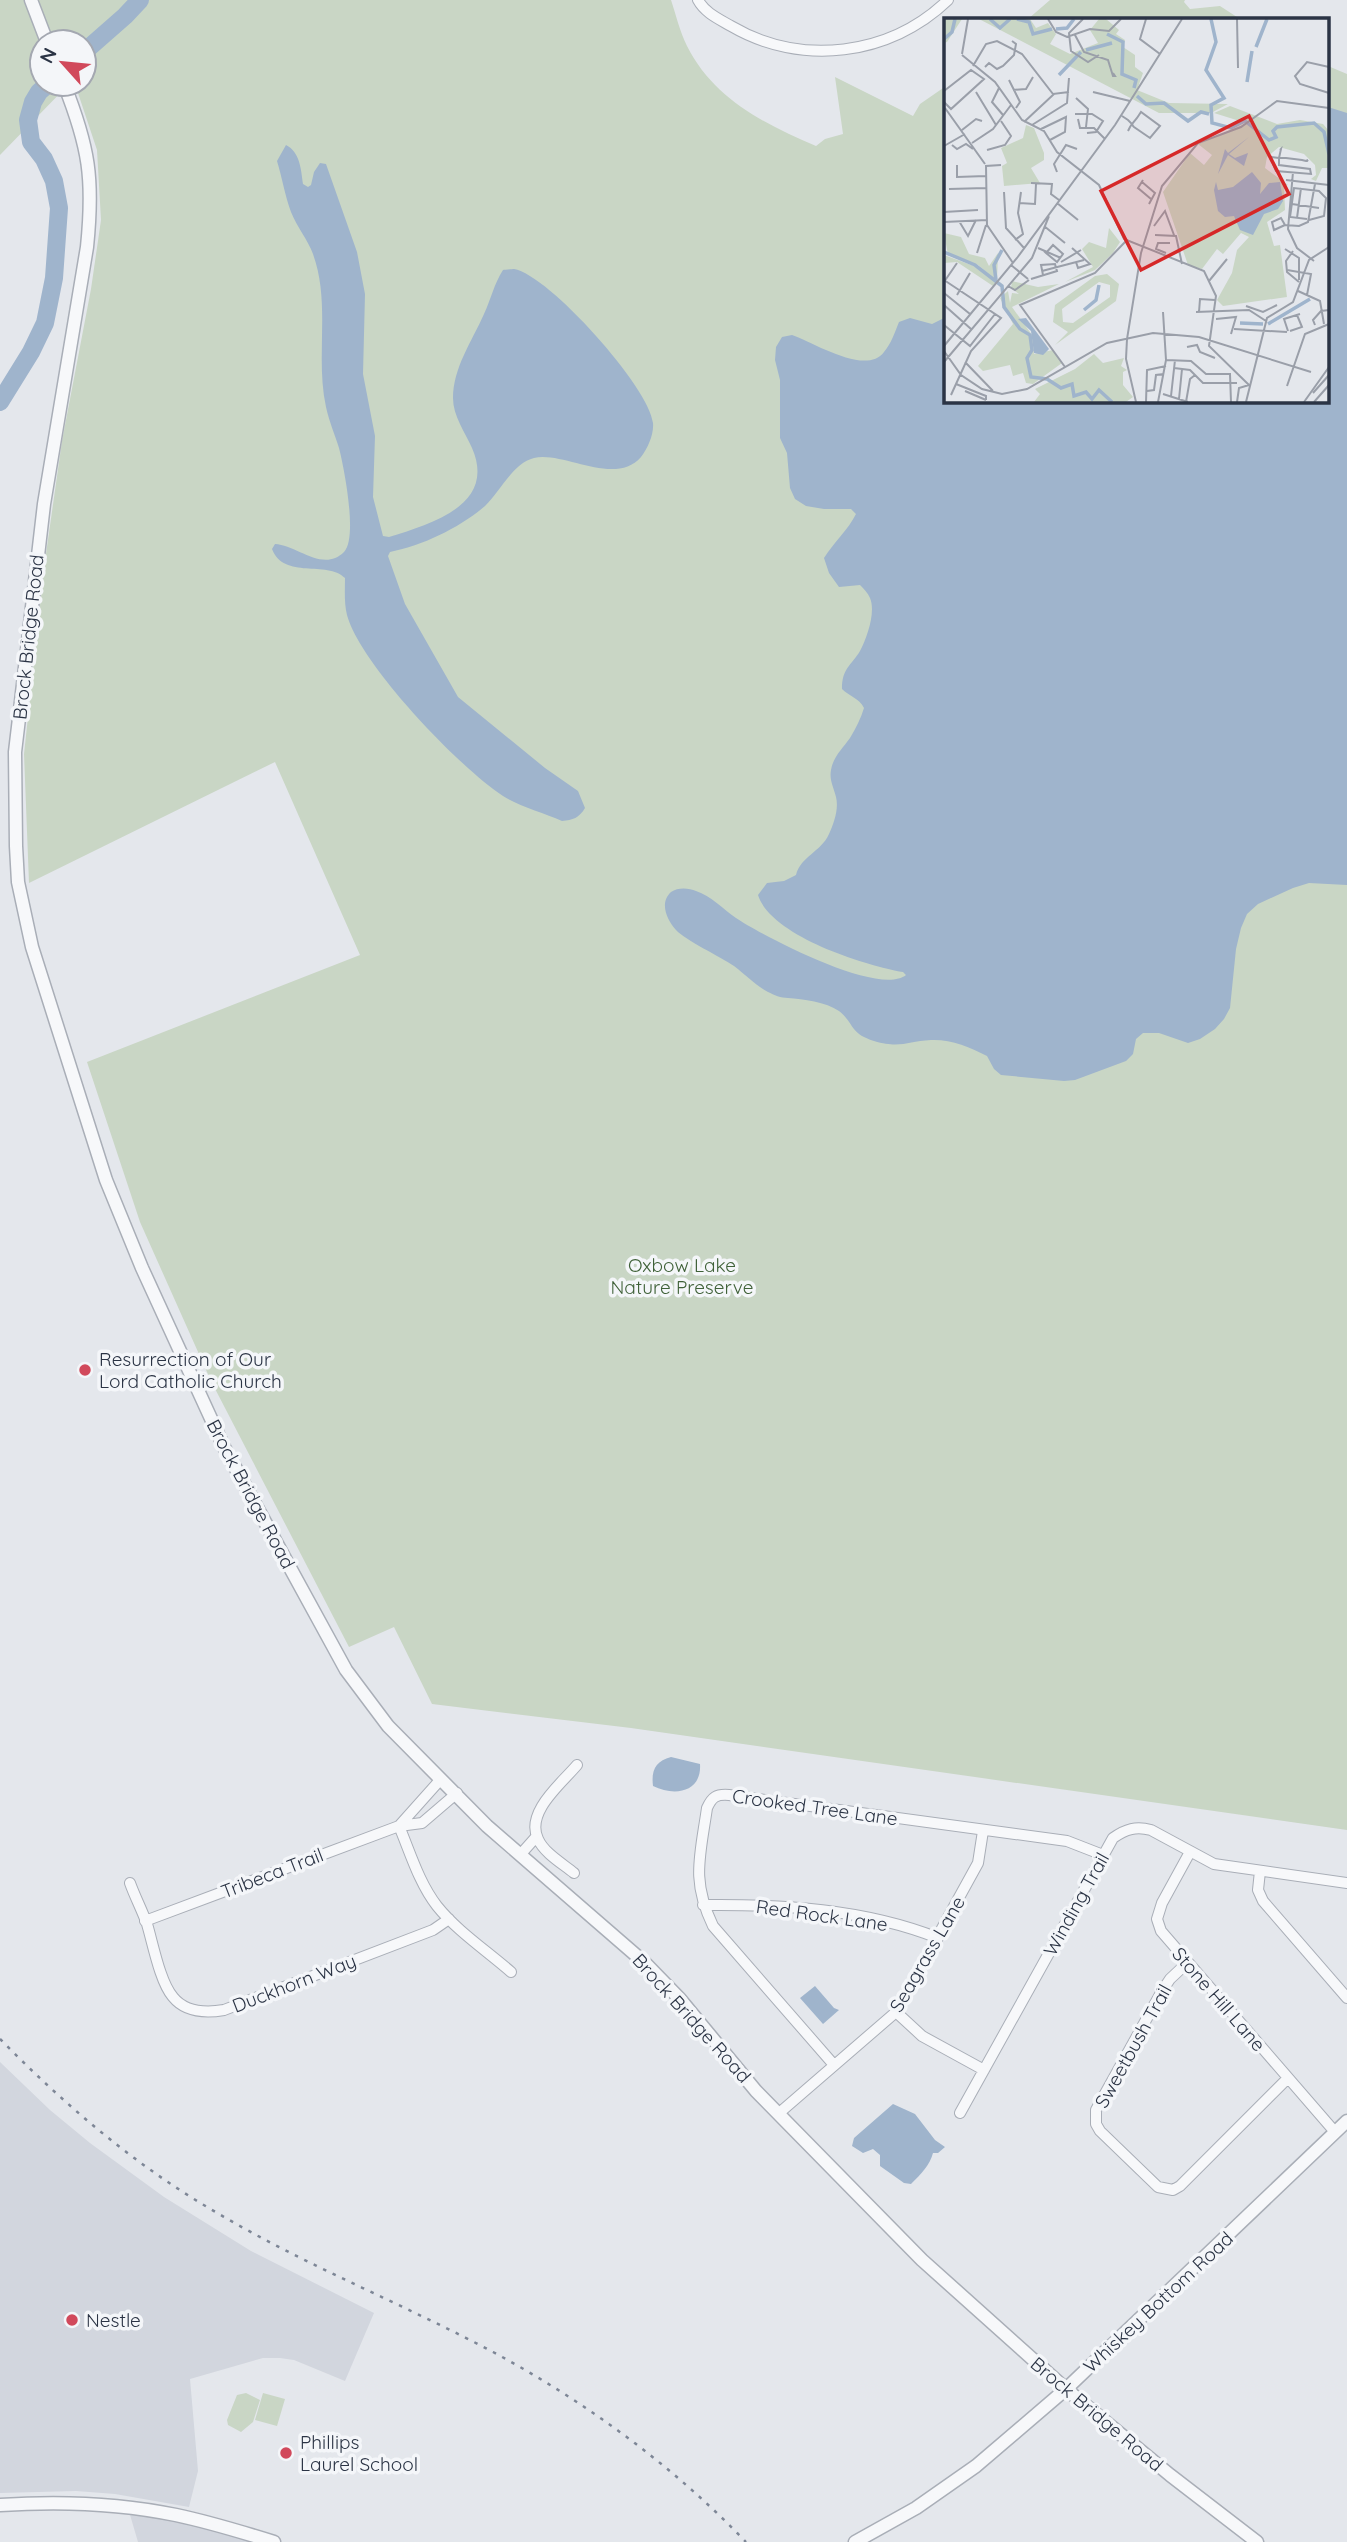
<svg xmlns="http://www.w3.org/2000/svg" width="1347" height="2542" font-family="Quicksand,sans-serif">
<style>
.built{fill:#d2d6de}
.green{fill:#c9d6c5}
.water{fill:#9fb4cc}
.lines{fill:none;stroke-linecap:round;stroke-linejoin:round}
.river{stroke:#9fb4cc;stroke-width:18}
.minor-casing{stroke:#a9aeb7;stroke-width:12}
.tertiary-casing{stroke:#a9aeb7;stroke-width:15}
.minor{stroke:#f7f8fa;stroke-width:10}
.tertiary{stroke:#f7f8fa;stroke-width:12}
.rail{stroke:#7d8696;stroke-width:2.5;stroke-dasharray:3.5 7;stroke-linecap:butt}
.poi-dot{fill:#d1495b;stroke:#f4f6f9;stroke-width:2.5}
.labels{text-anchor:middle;stroke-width:7;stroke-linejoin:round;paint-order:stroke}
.street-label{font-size:19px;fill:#2b3445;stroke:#f4f6f9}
.park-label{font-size:19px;fill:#3f6138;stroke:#f4f6f9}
.poi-label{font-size:19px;fill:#2b3445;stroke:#f4f6f9;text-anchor:start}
.inset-river{fill:none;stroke:#9fb4cc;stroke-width:3.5}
.inset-road{fill:none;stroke:#9a9fa9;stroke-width:2}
.view{fill:#d62828;fill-opacity:0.15;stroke:#d62828;stroke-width:3.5}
.inset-edge{fill:none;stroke:#2b3445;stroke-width:3.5}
</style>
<rect width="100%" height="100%" fill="#e4e7ec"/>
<path class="built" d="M0,2062L50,2110L90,2143L164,2197L251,2251L374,2313L345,2381L294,2360L280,2358H263L190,2379L198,2471L189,2507L115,2494L76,2491L0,2493Z
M128,2508L274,2542H138Z"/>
<path class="green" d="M0,0H671C676,15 680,32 687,46C713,98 764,124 816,146L825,139L843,134L835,77L913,116L920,104L946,86V401H1328V66L1347,74V1830L631,1728L432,1704L394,1627L349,1647L211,1381L140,1222L87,1062L360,955L275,762L29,883L24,754L44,568L62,441L91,289L101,220L97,150L75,84H84V42H42V84H69L0,155Z
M1050,0H1185L1184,2L1190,9L1220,6L1240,19H1028Z
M246,2393L260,2400L253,2422L241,2432L228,2425L227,2420L237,2395Z
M263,2393L285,2399L277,2426L255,2420Z"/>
<path class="water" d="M1328,107L1347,113V885L1309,883L1293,888L1258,904L1247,914L1241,928L1236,949L1230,1008L1224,1019L1215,1029L1200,1039L1188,1043L1159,1033H1143L1136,1039L1133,1054L1126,1061L1075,1080L1064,1081L1001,1075L994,1069L987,1056C970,1047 950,1039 931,1040C907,1041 901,1049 874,1041C849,1033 855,1024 839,1011C826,1002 803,999 788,998C781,998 774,995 768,992C755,985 746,975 734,966C721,957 685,940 676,930C667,920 659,903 671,892C678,887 689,888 696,891C711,896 723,909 736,918C763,936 879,997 906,975L903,972C864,965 771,936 758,895L767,883L784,881L796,875C801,856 821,852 829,834C834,823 839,809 836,797C834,788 829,780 831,770C833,757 843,748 850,738C856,728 861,718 864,708C859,698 849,696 842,689C842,668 851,666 860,651C867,638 876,612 870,598C868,593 864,589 860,585L839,587L829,573L824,558C834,542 848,530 856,514L851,509H824L806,506L795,499L790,488L787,453L780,438V380L775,360L776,347L782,337L792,335C815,343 866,376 884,352C891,344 895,332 899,322L910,318L932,324L946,317V401H1328Z
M286,145C300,152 301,169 303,184L308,187L311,185L314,172L320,163L326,164L357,252L365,294L363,374L375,436L373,497L383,536L389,537C431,524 497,505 472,448C465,432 453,416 453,398C453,368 472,341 484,314C491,299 494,284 503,270C504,270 513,269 514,269C549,275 650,388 653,423C654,434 648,448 641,457C615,487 564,451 534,458C513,463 500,492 485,506C459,528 424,545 390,552L388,556L405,604L458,697L545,768L578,791L585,808C579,818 573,820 562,821C544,813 518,806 503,796C460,768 360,664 347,615C344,603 345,590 345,578C327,560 284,580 272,549L275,544C297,545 323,573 344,552C358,538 344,467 339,448C335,435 329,421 326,407C315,357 331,304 313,254C308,240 297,227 291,212C285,196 282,177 277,161Z
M671,1757L700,1764C702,1792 675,1797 653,1786C651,1770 656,1761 671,1757Z
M815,1986L834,2008L839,2010L823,2024L800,1998Z
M893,2104L915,2114L935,2140L945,2147L938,2153H933C930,2165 921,2174 911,2184L904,2183L880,2166V2155L873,2149L863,2153L852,2146L854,2138Z"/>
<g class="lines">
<path class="river" d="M84,52L125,16L140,0
M0,402L31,352L45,323L54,278L59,208L54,181L44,159L31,142L28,120L33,102L39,92L48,84"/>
<g class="minor-casing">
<path id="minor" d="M698,0C705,13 719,19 731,26C801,67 890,56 948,0
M441,1779L399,1826L422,1823L457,1793
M1190,1852L1162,1903L1157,1919L1161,1931L1335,2132
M520,1855L536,1837
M1260,1871L1258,1890L1263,1901L1347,1998
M574,1873C563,1864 544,1853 538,1839C525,1812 562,1783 577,1765
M130,1883C135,1897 142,1910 147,1924C153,1944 160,1982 173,1997C185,2012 206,2013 224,2010L433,1930L449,1919
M703,1905C781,1904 865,1909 938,1938
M145,1921L399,1826C410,1852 419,1883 437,1906C457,1931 487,1951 511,1972
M1187,1963L1170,1979L1162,1991L1096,2110V2124L1100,2131L1158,2187L1173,2190L1180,2186L1288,2078
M896,2012L922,2036L984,2070
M834,2065L713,1926C691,1880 700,1857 707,1808C712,1797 716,1794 729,1795L1067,1841L1103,1855
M960,2113L1113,1838C1126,1829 1136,1826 1151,1830L1214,1864L1347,1883
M778,2114L896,2012L978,1863L983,1831"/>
</g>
<g class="tertiary-casing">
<path id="tertiary" d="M31,0L47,42
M64,84C89,147 94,179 87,247L44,504L20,710L15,752L16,846L18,882L32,947L106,1180L142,1268L224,1447L346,1670L388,1726L487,1826L645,1963L680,1999L756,2091L922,2260L1066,2389L1170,2475L1257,2542
M0,2505C59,2501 118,2503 176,2515C209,2522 242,2532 274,2542
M855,2542L916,2508L976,2466L1066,2389L1347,2121"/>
</g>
<use href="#minor" class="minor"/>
<use href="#tertiary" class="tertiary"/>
<path class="rail" d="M0,2039C66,2106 137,2167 219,2214C307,2266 403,2304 493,2352C586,2402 673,2466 746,2542"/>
</g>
<g class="poi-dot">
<circle cx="85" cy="1370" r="7"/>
<circle cx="72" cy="2320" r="7"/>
<circle cx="286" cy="2453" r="7"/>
</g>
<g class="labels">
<g class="street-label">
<text transform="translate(28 637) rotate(-84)" y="7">Brock Bridge Road</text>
<text transform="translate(251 1494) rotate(62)" y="7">Brock Bridge Road</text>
<text transform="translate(815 1807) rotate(8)" y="7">Crooked Tree Lane</text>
<text transform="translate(272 1873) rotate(-21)" y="7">Tribeca Trail</text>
<text transform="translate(1076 1904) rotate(-61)" y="7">Winding Trail</text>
<text transform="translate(822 1915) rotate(8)" y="7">Red Rock Lane</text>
<text transform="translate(927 1954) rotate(-60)" y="7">Seagrass Lane</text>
<text transform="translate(294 1983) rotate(-21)" y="7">Duckhorn Way</text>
<text transform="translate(1219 1999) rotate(49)" y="7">Stone Hill Lane</text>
<text transform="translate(692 2018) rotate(48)" y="7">Brock Bridge Road</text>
<text transform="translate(1133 2046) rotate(-61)" y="7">Sweetbush Trail</text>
<text transform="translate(1158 2302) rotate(-43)" y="7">Whiskey Bottom Road</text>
<text transform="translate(1097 2414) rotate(40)" y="7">Brock Bridge Road</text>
</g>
<g class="park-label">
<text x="682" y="1272">Oxbow Lake<tspan x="682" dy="22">Nature Preserve</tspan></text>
</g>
<g class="poi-label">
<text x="99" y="1366">Resurrection of Our<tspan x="99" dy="22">Lord Catholic Church</tspan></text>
<text x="86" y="2327">Nestle</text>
<text x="300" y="2449">Phillips<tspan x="300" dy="22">Laurel School</tspan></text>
</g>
</g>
<g transform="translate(944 18)">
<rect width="385" height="385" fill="#e4e7ec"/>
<path d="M0,1H18L3,24L0,25ZM35,1H86L92,10L104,5L112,16L106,26L126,36L154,25L146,12L155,1H162L175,12L172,16L181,22L179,29L191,37V49L199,55L193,72L225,85L284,86L267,95H215ZM286,88L333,106L356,102L379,106L385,113V150H378L372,163L367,161L372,157L371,147L360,136L335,129L323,139L321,150L344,167L340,168L341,192L323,204L330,228L336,227L343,279L279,288L273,282L288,255L293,232L305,219L297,215L279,236L273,231L258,251L244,247L219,174L246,135L260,147L268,137L254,126L302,105L270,95ZM82,107L90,110L100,135V142L87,150L96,165L60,168L58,148L63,145L57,130L79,120ZM165,210L176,224L169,235L151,252L121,264L149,249L138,231L145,224L162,230ZM0,215L17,219L25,236L41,240L45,248L54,235L53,263L34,247L4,237ZM0,237L30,248L52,264L49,268L13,244L0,245ZM163,256L175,266L172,283L111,327L124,314L109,304L111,287L151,258ZM155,264L166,267V279L129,305L119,304L118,291ZM68,263L94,269L115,266L68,289L88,317L90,336L109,332L118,345L89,366L82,365L79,355L69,358L66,347L39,353L34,348L69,306L56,280L64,273L66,285L68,275L75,276L67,270ZM150,336L159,345L180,340L177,348L183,352L179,354V367L189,379L182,384H90L96,376L91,371L131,351Z" fill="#c9d6c5" fill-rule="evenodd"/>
<path d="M305,119L285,136L291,140L304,135L300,148L284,137L274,156L281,131L284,135ZM308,154L317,165L316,176L325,165L336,164L339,183L334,191L320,196L309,217L296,212L290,198L281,199L274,193L270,172L272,164L274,172L289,169ZM82,300L105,331L99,337L90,335L87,313L74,301Z" fill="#9fb4cc"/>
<path class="inset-river" d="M46,1L56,10L66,1M73,1L85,4L89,16L108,11M267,1L272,24L262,52L280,80L267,87L268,105L287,110L301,103L325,122L332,119L329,113L333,109L370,105L380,114L385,136M112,11L123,10L130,1M163,16L179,24L178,56L192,62L190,70M0,21L8,14L11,1M312,29L323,1M142,32L168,25M115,57L137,34M303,64L308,33M193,78L202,86L220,85L244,103L257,94L265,96M0,234L31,247L58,268L60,289L76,311L86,317L88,332L83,340L87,359L103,361L117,370L128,366L130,378L142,374L148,381L155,372L168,384M52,262L50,247L58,232M140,292L152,282L155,267M296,305L319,306M324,306L366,281"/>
<path class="inset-road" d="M104,1L112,14L123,19L146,11L165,13L177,1M139,1L125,15L127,33L144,44L155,37M202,1L196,21L216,36M293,1L294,50M131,17L140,34L164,42L169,58H171L169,55M18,36L24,1M18,37L51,64L78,102L100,113L113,134L155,167L180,221L260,253L272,278L265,328L305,367M29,48L42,26L53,23L78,36L109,76L125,74M41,49L45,45L53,51L59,48L70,37L72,26L68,23M385,49L363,44L351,58L356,66L385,75M65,62L76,84L72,90M55,70L48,84L59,97M69,72L82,71L89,59M0,73L27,52L40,61L7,91L0,84M32,74L52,107M149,74L186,83M132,80L144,91L142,109M1,90L41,146M131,96H148L159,103L152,114L143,115M178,98L184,102L188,106L189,108L190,109L206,120L216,108L197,94L193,100L188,106L186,109L184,113M134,101L136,110H150L161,121M80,104L110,76M88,107L123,85L125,60M97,111L122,99L121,114L106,122M18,112L32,101L38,103M28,125L49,111L67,87M8,127L13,131L22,126L29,131M0,128L21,116M43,132L61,127L67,118L57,103M336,132L337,131L335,140V147L366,151L367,156L332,153L326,139H327L335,140H342L358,142L362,143H363L364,142L362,143M13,147V159L42,158M57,147L42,148L43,207L69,245M113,154L110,146L122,127L133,131M349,154L344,211L353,230L370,243M199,162L194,170L207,181M342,162L385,167M198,164L211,175L205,186M87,165L108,166L107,176L115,182M5,171L42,170M60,174L62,210L80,230M75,185L91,186L92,166M113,185L134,202M348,186L375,190M0,194L34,192M353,200L357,170M363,201L346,199L350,170L375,173L382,180L380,198L365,202M15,203L24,218L32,202M0,204L43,202M341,207L330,212L328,204L337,200L341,207L355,208L364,204L371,166M100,208L121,225M210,208L221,193L230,217M211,217L232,218L238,246M71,222L79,216L74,195L77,174M94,230L117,240M128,230L146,246L134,250L132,244M341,231L355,240V262M100,233L102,235L113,244L119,236L109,227L102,235M349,233L342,243L343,254L355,264M33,235L42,207M222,235L212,231L214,225H226M117,244L137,232M67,247L84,261M343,252L367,256L363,277M98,253L140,242M87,261L113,253L111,246L97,247L99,257M0,262L57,300L27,333L7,377M265,263L283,241M0,264L13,245M64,268L71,272L85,262M354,273L376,283L380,306M0,275L26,296M13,277L26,255M0,287L27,311M302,288L319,294L333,287M252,294L305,292L322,303M255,294L256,281L271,282M272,301L292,299L287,316M0,307L26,328L51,296M371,307L369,302L377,293L385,292M290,311L343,314M344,313L340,301L356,296M346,313L358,309L353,297M0,328L73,240L171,107L238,1M243,329L253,327L256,334L271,340M0,333L17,357L38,371L58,376L83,371L163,325L209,315L255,319L367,354M222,342L247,343L262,356H286L287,384M0,344L88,240L105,198M21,344L49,373M121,349L76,287L151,255L182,223M230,350L246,352L259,365H293M12,366L42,378V382M343,368L361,316L385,306M21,373L42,382M203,373L210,372L212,357L220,356M369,375L385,357M219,376L244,384M227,378L231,342M235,381L238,351M192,384L182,341L183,321L197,235L218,168L254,125L297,109L333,83L385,90M202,384L203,352L222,348M214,384L222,342L219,294M242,384L246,361L251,357M293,384L295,370L305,367M302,384L323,300L349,284L365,242L385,229M360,384L385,349M370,384L385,367"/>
<path class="view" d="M305,98L345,176L197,252L157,173Z"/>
<rect width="385" height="385" class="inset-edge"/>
</g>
<g transform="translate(63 63) rotate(297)"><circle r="33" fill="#f4f6f9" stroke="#a4a8b1" stroke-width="2"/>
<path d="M0-5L12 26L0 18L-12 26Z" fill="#d1495b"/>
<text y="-10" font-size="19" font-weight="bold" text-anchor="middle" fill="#2b3445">N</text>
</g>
</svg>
